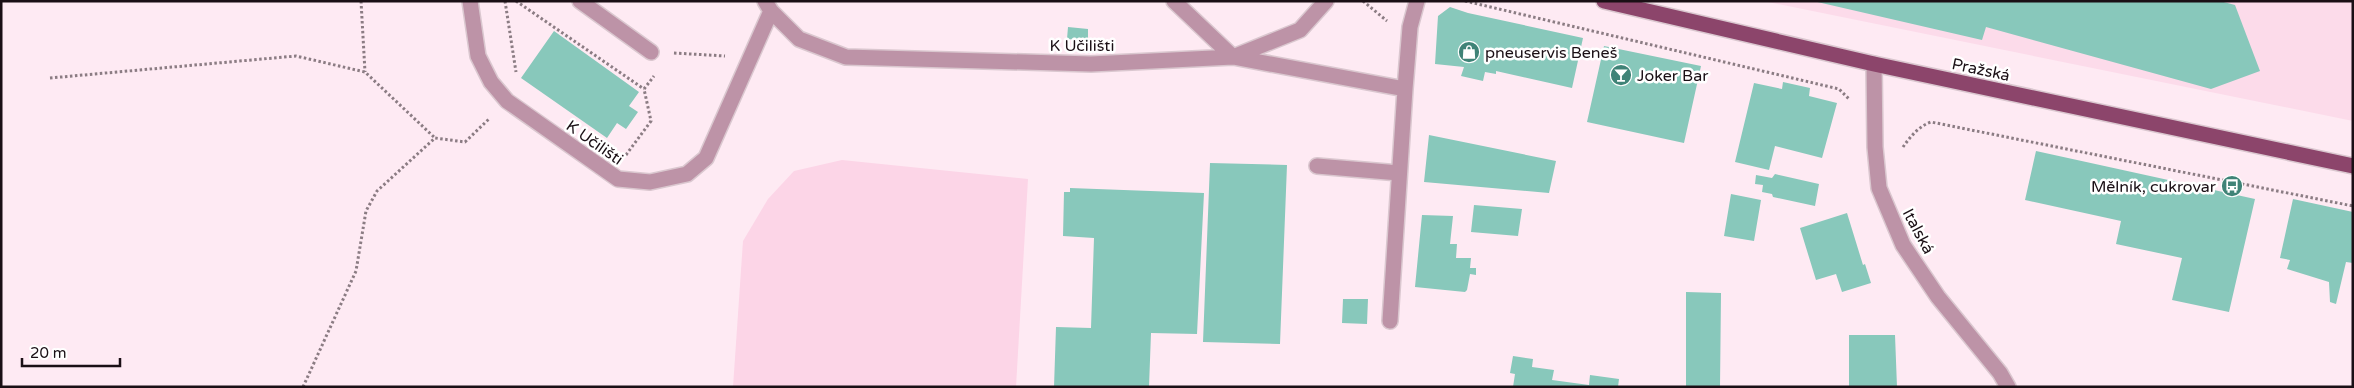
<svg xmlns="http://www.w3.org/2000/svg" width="2354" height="388" font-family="'Varela Round',sans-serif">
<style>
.built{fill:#fcdbea}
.green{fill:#fcd5e7}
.building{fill:#88c8bb}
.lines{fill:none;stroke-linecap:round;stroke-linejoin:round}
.minor-casing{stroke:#dac7cf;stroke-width:18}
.major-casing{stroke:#dac7cf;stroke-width:18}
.path{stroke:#8b7c83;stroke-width:3;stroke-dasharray:2.5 2.5;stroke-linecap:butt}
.minor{stroke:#bd93a7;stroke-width:15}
.major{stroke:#8c456b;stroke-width:15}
.labels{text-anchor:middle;stroke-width:5;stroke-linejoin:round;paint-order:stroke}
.street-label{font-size:16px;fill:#1a0f15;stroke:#fff}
.poi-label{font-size:16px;fill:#1a0f15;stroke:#fff;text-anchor:start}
</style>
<rect width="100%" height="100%" fill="#feeaf3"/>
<path class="built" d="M1763,1H2353V121Z"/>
<path class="green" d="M842,160L1028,179L1016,387H733L743,241L768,199L794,171Z"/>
<path class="building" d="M1813,1H2220L2235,5L2260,71L2211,89L1986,27L1982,40Z
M1450,7L1468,13L1583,38L1572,88L1496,71V74L1485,72L1483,81L1461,76L1464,67L1435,64L1438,16Z
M1068,27L1088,29V41L1067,39Z
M554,31L639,92L629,106L638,112L626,129L617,123L607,138L521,78Z
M1604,46L1701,66L1684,143L1587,122Z
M1783,82L1810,88L1809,96L1837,103L1822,158L1775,146L1769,170L1735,162L1754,83L1782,89Z
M1429,135L1556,161L1549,193L1424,182Z
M2036,151L2255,199L2229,312L2172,300L2182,258L2116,244L2121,221L2025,200Z
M1210,163L1287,165L1280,344L1203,342Z
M1775,174L1819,184L1815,206L1773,197L1772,194L1762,192L1763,185L1755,184L1756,175L1772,178Z
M1070,188L1204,193L1197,334L1151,333L1149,387H1054L1056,327L1091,328L1094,238L1063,236L1064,192H1070Z
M1731,194L1761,200L1754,241L1724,236Z
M2293,199L2353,212V263L2346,262L2336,304L2330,302L2329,282L2287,269L2290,260L2280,258Z
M1474,205L1522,209L1518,236L1471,232Z
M1847,213L1863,265L1865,264L1871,283L1842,292L1836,274L1816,280L1800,228Z
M1422,215L1453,216L1450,244H1457L1456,258H1471L1470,268H1476V275L1470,274L1467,290L1465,292L1415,287Z
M1686,292L1721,293L1720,387H1686Z
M1343,299H1368L1367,324L1342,323Z
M1849,335H1895L1897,387H1849Z
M1513,356L1533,359L1532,367L1554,370L1552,380L1589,385L1590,375L1619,379L1618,387H1513L1515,374L1510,373Z"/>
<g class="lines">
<g class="minor-casing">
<path id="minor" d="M470,1L478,56L491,82L507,101L618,179L650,182L687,174L706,158L771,11
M580,1L651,52
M765,1L771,11L799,39L846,57L1091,64L1233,57L1405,89
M1174,1L1233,57
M1233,57L1300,30L1326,1
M1874,64L1875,147L1879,188L1903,245L1938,297L2000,373L2008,387
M1317,166L1399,173
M1390,321L1405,89L1410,27L1417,1"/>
</g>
<g class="major-casing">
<path id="major" d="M1604,1L1874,64L2353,166"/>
</g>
<path class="path" d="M361,1L365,72
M505,1L516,72
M516,1L644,89
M1363,1L1387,21
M1465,1L1839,89L1849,99
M674,53L725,56
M50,78L296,56L365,72L435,138
M1903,147C1910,137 1919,126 1931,122L2353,206
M626,155L651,121L644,89L654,76
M303,387L356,271L366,211L377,191L435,138L465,142L490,118"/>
<use href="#minor" class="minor"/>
<use href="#major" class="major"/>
</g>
<defs>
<g id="shop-disc" transform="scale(1.125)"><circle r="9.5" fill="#3f8377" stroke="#fff"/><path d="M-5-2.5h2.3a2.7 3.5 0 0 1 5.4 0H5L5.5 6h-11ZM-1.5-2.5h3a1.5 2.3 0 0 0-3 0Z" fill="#fff"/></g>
<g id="bar-disc" transform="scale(1.125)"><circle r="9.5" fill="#3f8377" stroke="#fff"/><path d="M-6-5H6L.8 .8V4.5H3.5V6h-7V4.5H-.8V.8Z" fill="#fff"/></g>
<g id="bus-disc" transform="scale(1.125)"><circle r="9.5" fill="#3f8377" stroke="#fff"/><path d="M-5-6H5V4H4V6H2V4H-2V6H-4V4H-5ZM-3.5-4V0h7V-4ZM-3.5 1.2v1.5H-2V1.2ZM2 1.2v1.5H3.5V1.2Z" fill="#fff"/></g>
</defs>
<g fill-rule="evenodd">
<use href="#shop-disc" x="1469" y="52"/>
<use href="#bar-disc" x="1621" y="75"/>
<use href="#bus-disc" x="2232" y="186"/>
</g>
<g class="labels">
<g class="street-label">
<text x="1082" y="51">K Učilišti</text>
<text transform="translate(1981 69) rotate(12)" y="6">Pražská</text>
<text transform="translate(595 142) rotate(35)" y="6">K Učilišti</text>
<text transform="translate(1919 231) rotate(62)" y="6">Italská</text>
</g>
<g class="poi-label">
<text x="1485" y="58">pneuservis Beneš</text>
<text x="1637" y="81">Joker Bar</text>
<text x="2216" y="192" text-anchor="end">Mělník, cukrovar</text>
</g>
</g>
<rect width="2354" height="388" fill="none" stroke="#1a0f15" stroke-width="5"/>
<path d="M22 358v8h98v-8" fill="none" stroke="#1a0f15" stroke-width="2.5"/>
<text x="30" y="358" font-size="15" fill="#1a0f15" stroke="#ffffff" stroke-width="4" paint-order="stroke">20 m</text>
</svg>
